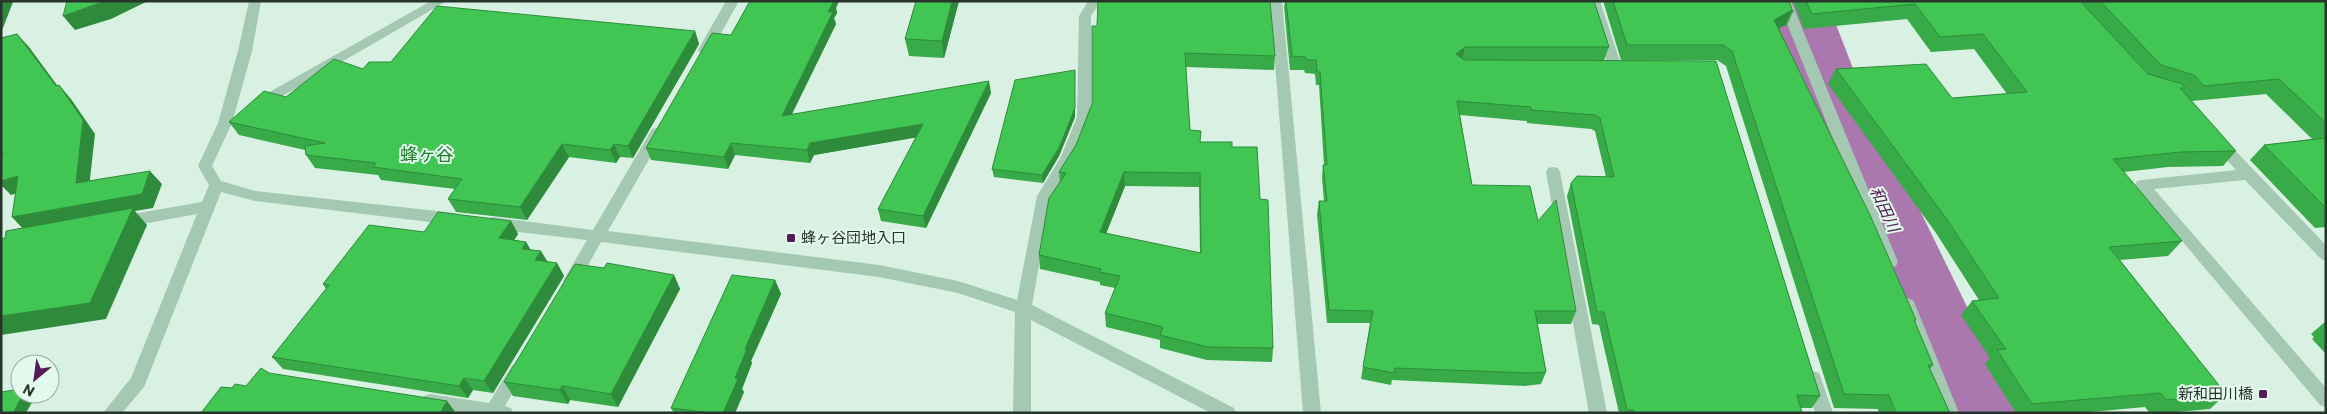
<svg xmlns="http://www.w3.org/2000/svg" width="2327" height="414" font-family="Commissioner,'Noto Sans JP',sans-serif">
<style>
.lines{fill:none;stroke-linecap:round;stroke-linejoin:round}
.river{fill:#aa77ae;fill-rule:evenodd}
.minor{fill:#a4c8b1;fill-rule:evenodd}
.wall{fill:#38aa48;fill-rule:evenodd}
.shaded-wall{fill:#2e8b3b}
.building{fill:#41c654;stroke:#2e8b3b;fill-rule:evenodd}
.poi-dot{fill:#531c55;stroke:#e4f9ed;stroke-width:2}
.labels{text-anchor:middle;stroke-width:4;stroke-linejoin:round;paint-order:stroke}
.poi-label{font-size:15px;fill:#263429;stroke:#e4f9ed;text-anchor:start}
.water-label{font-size:16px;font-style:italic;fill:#531c55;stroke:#e4f9ed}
.quarter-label{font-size:18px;fill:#1e7c2c;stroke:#e4f9ed}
</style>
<rect width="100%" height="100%" fill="#d8f1e2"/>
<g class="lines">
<path class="river" d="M1768,1H1827L1862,92L2019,413H1941L1798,92Z"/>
<path class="minor" d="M249,1H261L252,51L232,123L212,166L221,181L255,191L455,213L460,215L463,219L460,223L455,225L255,201L221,192L144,387L122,413H103L131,378L197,214L121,228L116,226L113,222L116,218L121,216L202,202L209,185L198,166L218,123L238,51Z
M431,1H447L262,108H252L250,105L252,102Z
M726,1H739L710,53H700L698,50Z
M1088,1H1101L1091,16V117L1075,158L1051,197L1032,305L1234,408L1236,413H1211L1031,320V413H1013L1015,312L958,293L879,277L601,242L577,285L571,287L565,285L563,281L587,240L493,229L488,227L485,223L488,219L493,217L593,230L652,129L657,128L664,133L608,231L879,265L958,281L1017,300L1037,196L1061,157L1077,117L1079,16Z
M1270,1H1282L1321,413H1303Z
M1587,1H1600L1622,67L1620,70L1615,72L1608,67Z
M1778,1H1791L1898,262L1896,266L1890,268L1884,266L1882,262Z
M2218,137L2223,138L2326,245V261L2321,259L2245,180L2154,189L2326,388V407L2320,405L2135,185L2137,181L2142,180L2236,170L2211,142Z
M1553,167L1558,168L1560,172L1607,413H1589L1546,172L1548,168Z
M1907,298L1913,300L1915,304L1959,413H1942L1899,304L1901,300Z
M518,363L524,365L526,370L505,406L511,408L513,413C484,413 452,414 424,406L421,401L424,396L430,394L489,403L512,365Z
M1813,371L1819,373L1821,378L1833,413H1815L1805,378L1807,373Z"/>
</g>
<path class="wall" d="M750,1H839L836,8L837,13L834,18L836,24L792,114L991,93L926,228L881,221L878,209L916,137L814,155L810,163L735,155L728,169L651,160L646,148L731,35Z
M916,1H959L944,58L909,56L905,39Z
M1285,1H1594L1609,47L1604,60L1716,61L1820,396L1812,408H1801L1802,413H1619L1599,325L1592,324L1567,196L1571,183L1606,177L1595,131L1591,129L1527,123V121L1460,115L1472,185L1538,221L1576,311L1571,324H1537L1546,372L1541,384L1525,386L1392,380L1391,385L1361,379L1370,323H1327L1317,214L1319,201H1324L1322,178L1323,165H1324L1319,85H1316L1315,74L1305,73L1304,70H1290L1284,7Z
M1603,1H1789L1793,12L1786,27L1785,25L1779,28L1916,320L1915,322L1933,365L1930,369L1950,413H1879L1878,409L1834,408L1726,66L1717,60H1621Z
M1793,1H2326V227L2315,228L2250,160L2264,145L2312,139L2266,94L2192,101L2184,92L2236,151L2223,166L2168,167L2124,172L2182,241L2168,256L2120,260L2226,394L2210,409L2165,413H2150L2145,407L2080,413H2016L1985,364L1990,358L1961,315L1972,301L1979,300L1936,233L1828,84L1836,69L1952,98L2007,94L1974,49L1931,52L1907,19L1804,29Z
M1092,26L1275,56L1274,70L1186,67L1190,130L1201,142L1232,147L1260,199L1273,348L1272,362L1207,360L1160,348V340L1106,327L1105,313L1115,288L1100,285V282L1040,269L1039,255L1060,182L1059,172L1076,145L1092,104ZM1125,186L1199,187L1200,253L1106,234Z
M695,31L699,44L633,158L620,157L616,163L569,157L527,220L456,212L448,199L455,189L381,180L378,175L315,168L306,155L305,150L239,135L229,122L286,97L363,69L391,62Z
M1075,70V117L1059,156L1043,183L994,177L992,169Z
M511,221L518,234L514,240L526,242L531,250L547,262L557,263L564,276L493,393L473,390L468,398L283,369L272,357L326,289L323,284L424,232Z
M604,268L674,275L680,289L618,407L570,400L568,404L513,396L504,382Z
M775,280L781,294L751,361L752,363L742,389L744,392L735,413H674L671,408Z
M2326,321V354L2312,339L2314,337L2311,334Z"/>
<path class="shaded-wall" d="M1,1H12L13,2L1,33Z
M105,1H148L111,19L75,30L63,16Z
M831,1H839L836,8L837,13L834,18L836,24L785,128L782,116L828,12Z
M952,1H959L944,58L942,41Z
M1792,10L1785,25L1767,35L1774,20Z
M695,31L699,44L633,158L628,146Z
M17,34L29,47L68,100L56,86Z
M1465,47L1462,60L1456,54Z
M1075,70V117L1059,156L1043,183L1042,175Z
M989,81L991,93L926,228L923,216Z
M59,85L71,99L95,134L88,197L76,183Z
M923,124L925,136L814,155L810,163L807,150L810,143Z
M731,143L735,155L728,169L724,157Z
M562,144L569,157L527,220L520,207Z
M614,144L620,157L616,163L610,150Z
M150,171L162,184L153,208L135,211L147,225L106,319L1,335V316L25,231L12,217Z
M1124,172L1125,186L1101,246L1100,232Z
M18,176L31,189L11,195L1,185V181Z
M511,221L518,234L507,251L499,238Z
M526,242L533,255L522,249Z
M541,251L549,264L535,260Z
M557,263L564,276L493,393L484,381Z
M674,275L680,289L618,407L611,394Z
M775,280L781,294L751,361L752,363L742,389L744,392L735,413H723L745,349Z
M464,378L473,390L468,398L459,386Z
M562,386L570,400L568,404L560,390Z
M23,394H31L35,397L26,413H13Z
M447,401L456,413H440Z"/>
<path class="building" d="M67,1H105L63,16Z
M750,1H834L828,12H833L782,116L989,81L923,216L878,209L923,124L810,143L807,150L731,143L724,157L646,148L712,33L731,35Z
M916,1H952L942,41L905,39Z
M1098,1H1270L1275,56L1185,53L1190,130L1201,131L1200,142H1232V147H1257L1260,199L1268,200L1273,348L1208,347L1160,335L1163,327L1105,313L1120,276L1099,272L1101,269L1039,255L1049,198L1066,173L1059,172L1076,145L1092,104V26H1097ZM1124,172L1200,173L1201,253L1100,232Z
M1286,1H1594L1609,47H1465L1456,54L1464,60L1716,61L1820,396L1797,395L1802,413H1634V410H1627L1604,312H1597L1571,183L1577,176L1614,177L1600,118L1595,115L1531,110V107L1457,101L1472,185L1530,186L1538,221L1556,200L1576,311H1535L1546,372L1530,373L1395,368L1394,373L1363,367L1373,311L1329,310L1319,201H1327L1323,165H1327L1320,72H1317L1316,60H1306V57L1292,56Z
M1613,1H1789L1793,12L1792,10L1774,20L1870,215L1916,320H1914L1933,365H1928L1950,413H1896L1889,395L1844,394L1732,51L1723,45H1627Z
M1806,1H2080L2148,74L2182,84L2185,88H2180L2236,151L2181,152L2113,159L2182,241L2109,247L2226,394L2166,400L2160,393L2032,404L1997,350L2006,349L1972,301L1999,298L1946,218L1836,69L1926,64L1952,98L2027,92L1983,34L1940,37L1915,4L1812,14Z
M2100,1H2326V123L2279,79L2204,86L2194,75L2161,65Z
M437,6L695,31L628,146L614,144L610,150L562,144L520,207L448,199L462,179L373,167L376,163L306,155L305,146L325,143L229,122L264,91L286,97L334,59L363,69L369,62H391Z
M17,34L56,86L59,85L83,120L76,183L150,171L142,194L12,217L18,176L1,181V162L3,152L1,153V38Z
M1075,70V108L1059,148L1042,175L992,169L1015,80Z
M2326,138V208L2264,145Z
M133,208L90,303L1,316V239L5,238L6,231Z
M438,212L511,221L499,238L526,242L522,249L541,251L535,260L557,263L484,381L464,378L459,386L272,357L329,285L323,284L369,225L424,232Z
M607,263L674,275L611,394L562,386L560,390L504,382L575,264L604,268Z
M732,275L775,280L745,349H747L735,378L738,379L723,413H711L671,408Z
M261,368L269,373L447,401L440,413H201L221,387L232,388L235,384L246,386Z
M20,389V394H23L13,413H1V392Z"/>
<g class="poi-dot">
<rect x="786" y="233" width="10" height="10" rx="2.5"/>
<rect x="2258" y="389" width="10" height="10" rx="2.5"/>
</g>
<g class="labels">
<g class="poi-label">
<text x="801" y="243">蜂ヶ谷団地入口</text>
<text x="2253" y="399" text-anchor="end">新和田川橋</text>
</g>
<g class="water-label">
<text transform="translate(1885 209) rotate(65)" y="6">和田川</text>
</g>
<g class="quarter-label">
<text x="427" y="161">蜂ヶ谷</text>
</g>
</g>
<rect width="2327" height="414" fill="none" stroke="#263429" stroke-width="5"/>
<g transform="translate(35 379) rotate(209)"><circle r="24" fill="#e4f9ed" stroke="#98aa9f"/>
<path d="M0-4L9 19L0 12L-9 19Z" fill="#531c55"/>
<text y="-8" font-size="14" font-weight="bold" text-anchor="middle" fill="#263429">N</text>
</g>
</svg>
